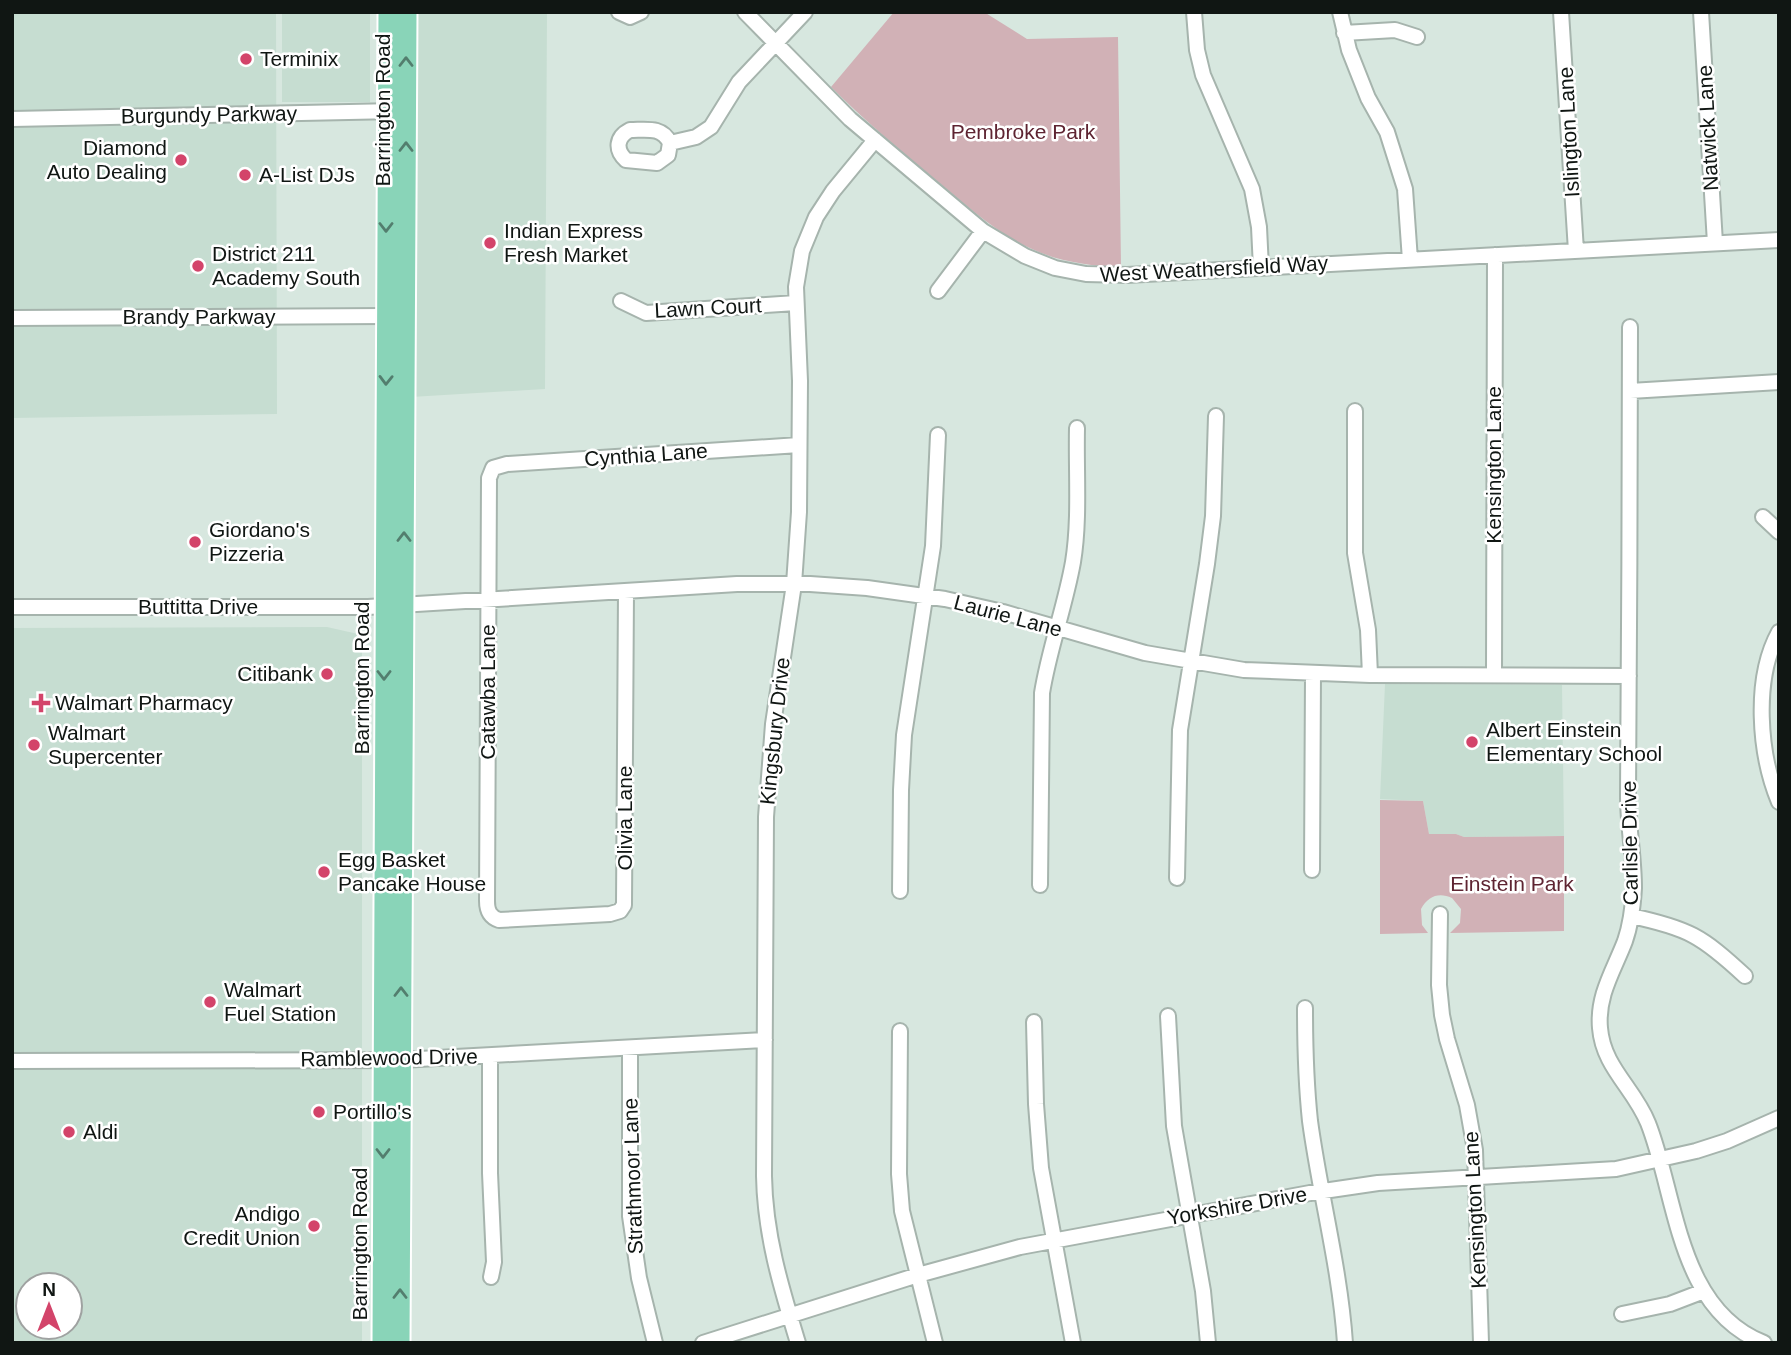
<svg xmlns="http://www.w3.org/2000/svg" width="1791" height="1355" font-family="Arial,sans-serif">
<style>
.built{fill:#c6ddd1;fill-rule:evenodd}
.green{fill:#d1b1b6}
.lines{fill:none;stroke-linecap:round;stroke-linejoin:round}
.minor-casing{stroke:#a6b4ad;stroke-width:18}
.major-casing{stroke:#fff;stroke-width:23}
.minor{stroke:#fff;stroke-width:14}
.major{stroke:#89d4b8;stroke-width:19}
.oneway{stroke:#537e6e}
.poi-dot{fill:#d3446a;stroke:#fff;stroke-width:2.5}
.labels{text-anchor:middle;stroke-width:5;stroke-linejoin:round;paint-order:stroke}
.poi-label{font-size:21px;fill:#101613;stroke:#fff;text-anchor:start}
.street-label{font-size:21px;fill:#101613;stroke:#fff}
.park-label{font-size:21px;fill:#5e2432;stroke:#fff}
</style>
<rect width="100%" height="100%" fill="#d7e7df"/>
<path class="built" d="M12,12H276L277,414L12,418Z
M282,12H370V102H282Z
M418,12H547L545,389L411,397L413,119Z
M327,627L358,634L362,643V1343H12V628ZM28,1285H70V1327H28Z
M1385,684L1562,685L1564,836L1464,837L1456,834H1429L1423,801L1380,799Z"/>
<path class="green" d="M894,12H984L1027,39L1118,37L1121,267C1090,266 1060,262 1032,249C996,233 966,205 936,180C900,150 864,120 831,87Z
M1380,800L1423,801L1429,834H1456L1464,837L1564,836V931L1450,933L1460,923L1461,909L1452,898C1439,892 1428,896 1421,909L1422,925L1428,933L1380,934Z"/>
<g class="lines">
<g class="minor-casing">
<path id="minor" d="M619,12L630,17L641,12
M745,12L850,119L983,231L1025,256L1055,268L1086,274L1127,275L1779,240
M1194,12L1197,50L1203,75L1252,189L1259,227L1261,268
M1340,12L1349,50L1368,98L1387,132L1405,189L1410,260
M1561,12L1576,251
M1701,12L1715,243
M1344,33L1395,30L1417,37
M12,119L396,111
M630,130C646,130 662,126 670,143L668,155L657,163L626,160C615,150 616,137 630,130Z
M670,143L696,137L711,127L739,82L805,12
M938,291L983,231
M621,301L646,313L796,303
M12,318L386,316
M1630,327C1630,483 1629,640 1628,796C1628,827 1634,857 1634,888C1633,905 1631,924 1625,941C1614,970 1597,995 1600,1028C1603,1067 1634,1088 1648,1123C1677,1196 1677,1309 1764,1343
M1630,391L1779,382
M1355,411V553L1368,630L1370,675
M1763,517L1779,532
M626,592L624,905L620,911L610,914L499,920C490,917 487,911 487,901L489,478L493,468L507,464L799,445
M12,607H368L737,584H810L867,588L945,599L1003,612L1145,653L1244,670L1370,675L1629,676
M1779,632C1753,679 1759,754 1779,802
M1494,674L1495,255
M1312,870L1313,674
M1177,878L1180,730L1207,564L1213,516L1216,416
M1040,885L1042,693C1049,649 1065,607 1073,562C1080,519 1076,472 1077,428
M900,891L901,790L904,735L933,546L938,435
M1440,914L1439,985L1442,1015L1447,1039L1467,1105L1475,1150L1481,1343
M1631,916C1688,928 1702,936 1745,976
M1305,1008C1305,1046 1306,1083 1310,1121C1320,1195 1340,1268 1345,1343
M1168,1016L1174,1126L1203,1291L1208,1343
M1034,1022L1036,1104L1041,1168L1073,1343
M900,1031L899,1174L902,1211L935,1343
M630,1048V1216L639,1278L655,1343
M490,1056V1173L494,1262L491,1277
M12,1061L401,1060L765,1040
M1622,1314L1670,1304L1704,1291
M703,1343L918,1275L1020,1247L1310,1193L1378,1183L1616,1169L1696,1151L1727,1141L1779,1118
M798,1343C781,1287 765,1235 764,1176L766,817L773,724L794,584L799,512L800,381L796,287L802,251L816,217L833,191L875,140"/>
</g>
<g class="major-casing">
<path id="major" d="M382,1343L388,12
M400,1343L407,12"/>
</g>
<use href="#minor" class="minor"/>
<use href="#major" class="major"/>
</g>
<defs><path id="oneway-chevron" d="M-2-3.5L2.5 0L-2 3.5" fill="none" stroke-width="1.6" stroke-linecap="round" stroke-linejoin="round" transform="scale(1.75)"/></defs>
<g class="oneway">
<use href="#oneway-chevron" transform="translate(406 62) rotate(-90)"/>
<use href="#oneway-chevron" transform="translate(406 147) rotate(-90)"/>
<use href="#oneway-chevron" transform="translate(386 227) rotate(90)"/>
<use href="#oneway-chevron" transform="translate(386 380) rotate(91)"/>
<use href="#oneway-chevron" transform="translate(404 537) rotate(-90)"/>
<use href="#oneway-chevron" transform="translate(384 675) rotate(90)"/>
<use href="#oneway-chevron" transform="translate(401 992) rotate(-90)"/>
<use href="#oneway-chevron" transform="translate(383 1153) rotate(90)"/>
<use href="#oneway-chevron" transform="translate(400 1294) rotate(-90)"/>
</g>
<g class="poi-dot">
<circle cx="246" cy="59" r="7"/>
<circle cx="181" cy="160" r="7"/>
<circle cx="245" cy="175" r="7"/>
<circle cx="490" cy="243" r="7"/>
<circle cx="198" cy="266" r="7"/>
<circle cx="195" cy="542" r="7"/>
<circle cx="327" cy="674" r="7"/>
<path d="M37.5 692.5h7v7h7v7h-7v7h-7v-7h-7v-7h7z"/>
<circle cx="1472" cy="742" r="7"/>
<circle cx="34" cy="745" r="7"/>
<circle cx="324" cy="872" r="7"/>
<circle cx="210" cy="1002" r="7"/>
<circle cx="319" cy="1112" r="7"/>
<circle cx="69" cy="1132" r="7"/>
<circle cx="314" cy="1226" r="7"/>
</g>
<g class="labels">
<g class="poi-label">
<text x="260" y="66">Terminix</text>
<text x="167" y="155" text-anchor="end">Diamond<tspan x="167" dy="24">Auto Dealing</tspan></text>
<text x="259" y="182">A-List DJs</text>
<text x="504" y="238">Indian Express<tspan x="504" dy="24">Fresh Market</tspan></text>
<text x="212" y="261">District 211<tspan x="212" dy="24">Academy South</tspan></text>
<text x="209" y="537">Giordano's<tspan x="209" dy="24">Pizzeria</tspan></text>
<text x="313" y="681" text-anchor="end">Citibank</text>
<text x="55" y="710">Walmart Pharmacy</text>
<text x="1486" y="737">Albert Einstein<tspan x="1486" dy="24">Elementary School</tspan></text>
<text x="48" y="740">Walmart<tspan x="48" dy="24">Supercenter</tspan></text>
<text x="338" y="867">Egg Basket<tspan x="338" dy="24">Pancake House</tspan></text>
<text x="224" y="997">Walmart<tspan x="224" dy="24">Fuel Station</tspan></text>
<text x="333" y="1119">Portillo's</text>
<text x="83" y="1139">Aldi</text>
<text x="300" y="1221" text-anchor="end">Andigo<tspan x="300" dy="24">Credit Union</tspan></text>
</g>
<g class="street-label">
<text transform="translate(383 110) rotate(-90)" y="7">Barrington Road</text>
<text transform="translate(209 115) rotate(-1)" y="7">Burgundy Parkway</text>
<text transform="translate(1708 128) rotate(-93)" y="7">Natwick Lane</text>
<text transform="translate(1569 132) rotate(-93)" y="7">Islington Lane</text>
<text transform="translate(1214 269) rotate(-3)" y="7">West Weathersfield Way</text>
<text transform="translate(708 308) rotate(-3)" y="7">Lawn Court</text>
<text x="199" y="324">Brandy Parkway</text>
<text transform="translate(646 455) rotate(-4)" y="7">Cynthia Lane</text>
<text transform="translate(1494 465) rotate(-90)" y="7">Kensington Lane</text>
<text x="198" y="614">Buttitta Drive</text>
<text transform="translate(1008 616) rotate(15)" y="7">Laurie Lane</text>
<text transform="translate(362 678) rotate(-90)" y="7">Barrington Road</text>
<text transform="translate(488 692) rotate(-90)" y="7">Catawba Lane</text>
<text transform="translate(775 731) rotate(-84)" y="7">Kingsbury Drive</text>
<text transform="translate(625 818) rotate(-90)" y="7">Olivia Lane</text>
<text transform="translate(1630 843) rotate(-91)" y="7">Carlisle Drive</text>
<text transform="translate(389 1058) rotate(-1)" y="7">Ramblewood Drive</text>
<text transform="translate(633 1176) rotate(-92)" y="7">Strathmoor Lane</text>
<text transform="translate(1237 1206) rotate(-10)" y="7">Yorkshire Drive</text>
<text transform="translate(1475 1210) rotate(-93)" y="7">Kensington Lane</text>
<text transform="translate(360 1244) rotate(-90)" y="7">Barrington Road</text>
</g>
<g class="park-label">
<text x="1023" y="139">Pembroke Park</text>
<text x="1512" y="891">Einstein Park</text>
</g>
</g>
<rect width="1791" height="1355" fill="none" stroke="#101613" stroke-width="28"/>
<g transform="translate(49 1306)"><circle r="33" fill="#ffffff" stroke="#9fa2a1" stroke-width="2"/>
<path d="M0-5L12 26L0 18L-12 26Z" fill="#d3446a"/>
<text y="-10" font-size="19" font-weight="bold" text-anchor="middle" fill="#101613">N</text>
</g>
</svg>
